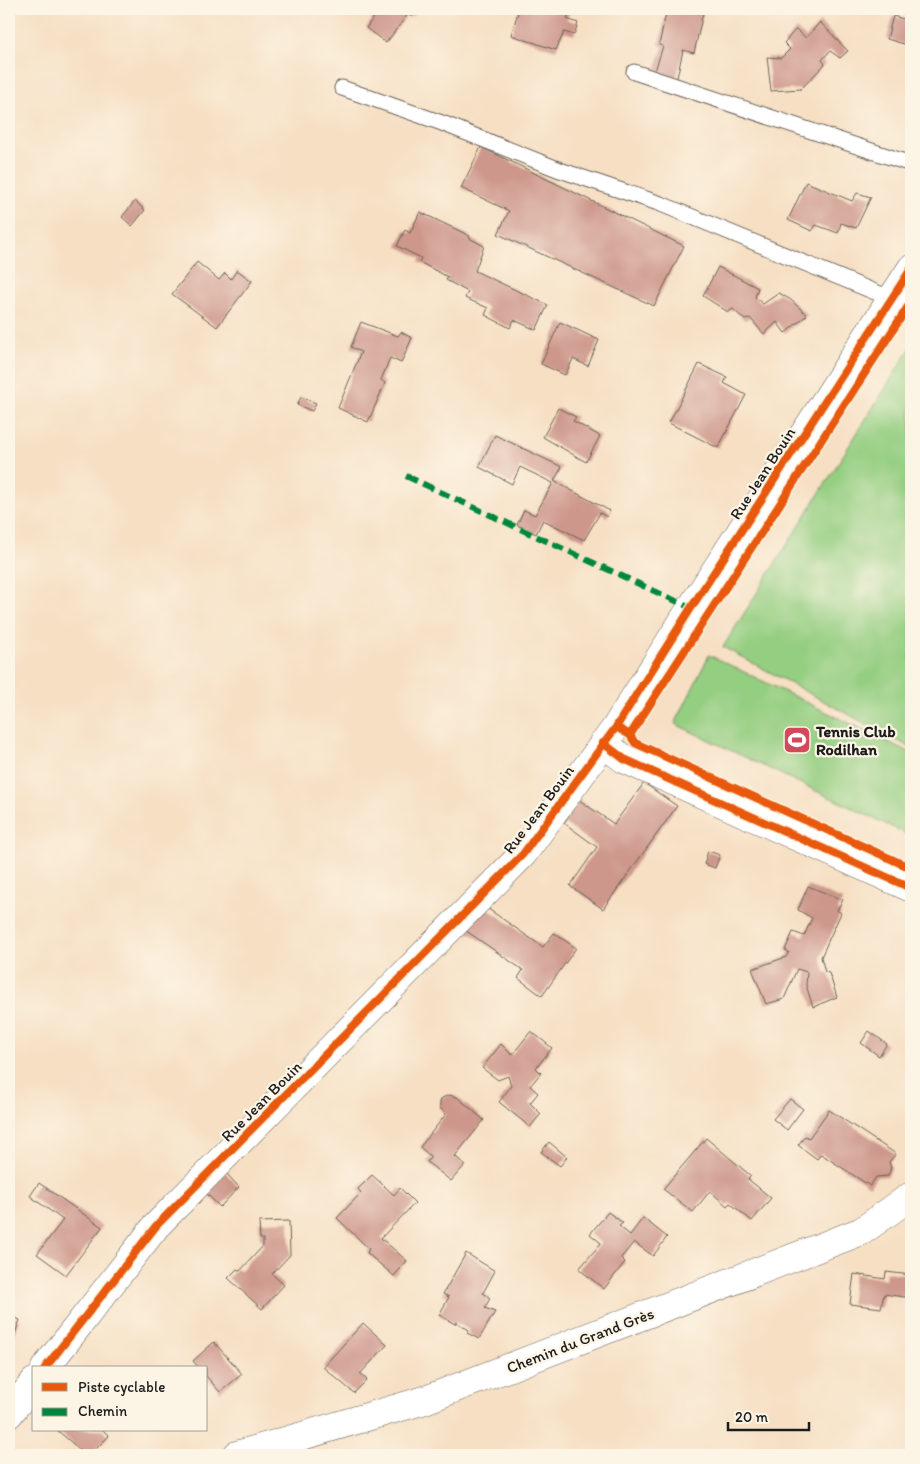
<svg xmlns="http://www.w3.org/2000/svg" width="920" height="1464" font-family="Itim,sans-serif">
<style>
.green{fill:#94ce81;stroke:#58754e}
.building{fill:#cd978b}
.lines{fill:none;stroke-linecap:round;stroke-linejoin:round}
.service-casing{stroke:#686056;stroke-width:17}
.minor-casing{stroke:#686056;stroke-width:29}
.service{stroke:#fff;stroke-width:15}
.minor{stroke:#fff;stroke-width:28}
.quiet{stroke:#00873e;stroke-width:6;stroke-dasharray:12 6;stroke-linecap:butt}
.cycleway-casing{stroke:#fcf5e5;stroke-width:11}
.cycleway{stroke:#e8590c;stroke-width:8}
.labels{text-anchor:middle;stroke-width:4.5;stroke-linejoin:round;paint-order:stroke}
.street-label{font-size:16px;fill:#1c1c1c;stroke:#fcf5e5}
.poi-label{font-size:16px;font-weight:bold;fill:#1c1c1c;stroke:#fcf5e5;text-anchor:start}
</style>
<rect width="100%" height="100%" fill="#fcf5e5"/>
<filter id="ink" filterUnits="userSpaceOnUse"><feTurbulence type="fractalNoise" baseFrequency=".02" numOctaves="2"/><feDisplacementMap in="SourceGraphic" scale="10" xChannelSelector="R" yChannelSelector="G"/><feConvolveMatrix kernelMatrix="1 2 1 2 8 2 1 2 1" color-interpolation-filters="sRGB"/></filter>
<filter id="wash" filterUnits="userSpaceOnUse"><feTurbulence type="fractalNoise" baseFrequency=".0096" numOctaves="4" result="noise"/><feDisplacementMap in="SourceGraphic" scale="20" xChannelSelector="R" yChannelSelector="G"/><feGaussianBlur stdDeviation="1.12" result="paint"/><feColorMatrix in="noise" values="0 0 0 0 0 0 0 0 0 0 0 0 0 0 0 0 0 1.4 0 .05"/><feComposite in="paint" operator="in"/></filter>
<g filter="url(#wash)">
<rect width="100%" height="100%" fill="#f6dfc3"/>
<path class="green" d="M911,347V748L723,647Z
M709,655L911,753V836L675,724Z"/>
<g id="blocks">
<path class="building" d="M369,9H415L417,10L412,17L408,14L386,43L366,28L376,14Z
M519,9H571L567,19L578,23L574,35L564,32L556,50L511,35Z
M667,9H704L694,53L683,50L676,82L654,74L663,46L659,45Z
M893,16L911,21V46L887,39Z
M820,22L848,51L840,58L830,51L822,60L825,64L801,89L771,91L767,57L781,58L790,49L784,43L796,29L806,38Z
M481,147L684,246L654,306L498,234L509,211L461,188Z
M806,182L852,201L857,193L871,197L856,228L841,223L838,233L816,225L812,231L788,220Z
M135,201L145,210L132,226L122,217Z
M420,212L470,236L469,238L484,246L475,271L548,305L536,330L514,320L510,328L485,315L488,308L465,298L468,292L446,280L448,277L419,262L421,258L397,246L405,230L410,233Z
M197,262L219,280L225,273L231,279L237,270L252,281L217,327L172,294Z
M718,267L758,288L755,297L763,304L779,293L791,300L807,315L785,333L777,322L764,334L750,318L745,320L733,309L728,312L703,296Z
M361,322L398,336L401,332L412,338L401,363L390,358L381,380L385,383L368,422L338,408L361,352L351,347Z
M560,322L599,340L588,366L573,359L565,375L541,364Z
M699,364L727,377L724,383L746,395L718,448L669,423Z
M301,397L316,403L312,411L297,405Z
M558,408L576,417L573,421L600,436L586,462L543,437Z
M495,435L562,467L554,481L610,511L607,517L600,513L584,540L543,520L536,534L517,525L524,510L535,515L553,483L520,467L512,484L479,467Z
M644,783L677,806L603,909L570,886L597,847L564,823L579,800L614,824Z
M708,851L720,855L715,868L704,864Z
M808,886L843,900L837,910L841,913L821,957L825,972L829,973L837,997L813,1007L806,985L807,972L797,969L784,999L766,1004L752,969L786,957L789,952L785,950L793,932L804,936L812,918L798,910Z
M484,906L543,947L554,933L576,948L542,996L518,978L523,970L462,928Z
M531,1031L552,1048L536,1068L541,1073L530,1086L538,1093L530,1103L541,1114L530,1127L499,1102L511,1086L508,1076L498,1080L482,1068L501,1044L512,1055Z
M869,1031L887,1044L879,1056L861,1043Z
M449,1095L457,1097L484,1120L455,1156L465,1165L451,1181L427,1162L431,1157L420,1147L446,1114L440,1108V1102L442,1098Z
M790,1099L803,1109L787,1130L773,1119Z
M829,1110L896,1154L889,1162L891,1168L888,1176L876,1177L870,1186L821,1154L817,1159L798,1145L805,1136L809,1138Z
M706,1138L751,1176L748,1179L771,1198L752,1221L730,1203L727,1206L710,1191L693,1212L663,1189Z
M549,1142L567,1157L560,1166L541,1152Z
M225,1172L239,1187L220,1207L205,1192Z
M372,1175L394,1195L400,1188L415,1203L381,1238L407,1261L394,1276L367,1253L369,1249L337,1218L361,1193L358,1189Z
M39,1183L102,1227L66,1275L37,1254L63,1220L30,1196Z
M608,1212L623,1223L619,1226L630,1235L643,1218L667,1237L653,1256L634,1242L621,1258L625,1262L604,1289L579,1269L601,1243L590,1234Z
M289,1221L290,1255L272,1274L284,1285L262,1309L228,1278L237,1269L240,1271L263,1246V1239H260L259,1222Z
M466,1253L495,1271L483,1293L490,1298L485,1308L495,1312L479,1339L467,1333L469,1330L456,1322L455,1324L439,1315L449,1297L443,1294Z
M886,1272L911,1275V1298L884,1294L881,1308L850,1304L854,1274L885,1279Z
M9,1315L20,1320L9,1350Z
M363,1323L387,1345L360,1374L367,1380L354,1393L323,1367Z
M214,1342L242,1374L220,1392L206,1376V1368H199L193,1361Z
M57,1430H103L109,1436L90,1455H86Z"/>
</g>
</g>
<g filter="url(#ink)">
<use href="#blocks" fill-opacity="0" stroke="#686056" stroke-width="1"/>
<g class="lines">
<g class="service-casing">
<path id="service" d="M634,72L911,164
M342,88L442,123L560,170L661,204L892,299"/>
</g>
<g class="minor-casing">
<path id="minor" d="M603,743L624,759L911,888
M45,1368L156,1226L523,854L616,727L691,608L911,269
M9,1414L34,1382
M237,1455L425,1400L862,1231L911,1196"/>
</g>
<use href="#service" class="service"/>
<use href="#minor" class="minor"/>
<path class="quiet" d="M406,476L691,608"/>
<g class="cycleway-casing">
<path id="cycleway" d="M616,727L630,735L911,302
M630,735L635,743L911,868
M603,743L624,759L911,888
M45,1368L156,1226L523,854L616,727L691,608L911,269"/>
</g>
<use href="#cycleway" class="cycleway"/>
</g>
</g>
<defs>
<g id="stadium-square" transform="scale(1.4375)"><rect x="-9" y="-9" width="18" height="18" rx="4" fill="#d1495b" stroke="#fcf5e5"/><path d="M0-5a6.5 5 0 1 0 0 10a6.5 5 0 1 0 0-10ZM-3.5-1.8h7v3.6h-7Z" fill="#fff"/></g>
</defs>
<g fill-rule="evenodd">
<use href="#stadium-square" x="797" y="740"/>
</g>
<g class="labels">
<g class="street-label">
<text transform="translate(762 473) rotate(-57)" y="6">Rue Jean Bouin</text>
<text transform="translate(538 809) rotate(-53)" y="6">Rue Jean Bouin</text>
<text transform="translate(261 1101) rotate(-45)" y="6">Rue Jean Bouin</text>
<text transform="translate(580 1340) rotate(-21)" y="6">Chemin du Grand Grès</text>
</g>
<g class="poi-label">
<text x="816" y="737">Tennis Club<tspan x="816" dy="18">Rodilhan</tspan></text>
</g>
</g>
<rect width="920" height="1464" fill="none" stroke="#fcf5e5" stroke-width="30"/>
<rect x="32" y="1366" width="175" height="65" fill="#fcf5e5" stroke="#a29e95"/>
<rect x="42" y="1383" width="25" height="8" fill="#e8590c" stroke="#a29e95"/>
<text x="78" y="1392" font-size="15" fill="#1c1c1c">Piste cyclable</text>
<rect x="42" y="1408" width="25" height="8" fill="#00873e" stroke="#a29e95"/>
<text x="78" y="1416" font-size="15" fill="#1c1c1c">Chemin</text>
<path d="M728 1422v8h81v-8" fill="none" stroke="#1c1c1c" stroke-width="2.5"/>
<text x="735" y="1422" font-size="15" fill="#1c1c1c" stroke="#fcf5e5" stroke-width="4" paint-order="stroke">20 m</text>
</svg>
